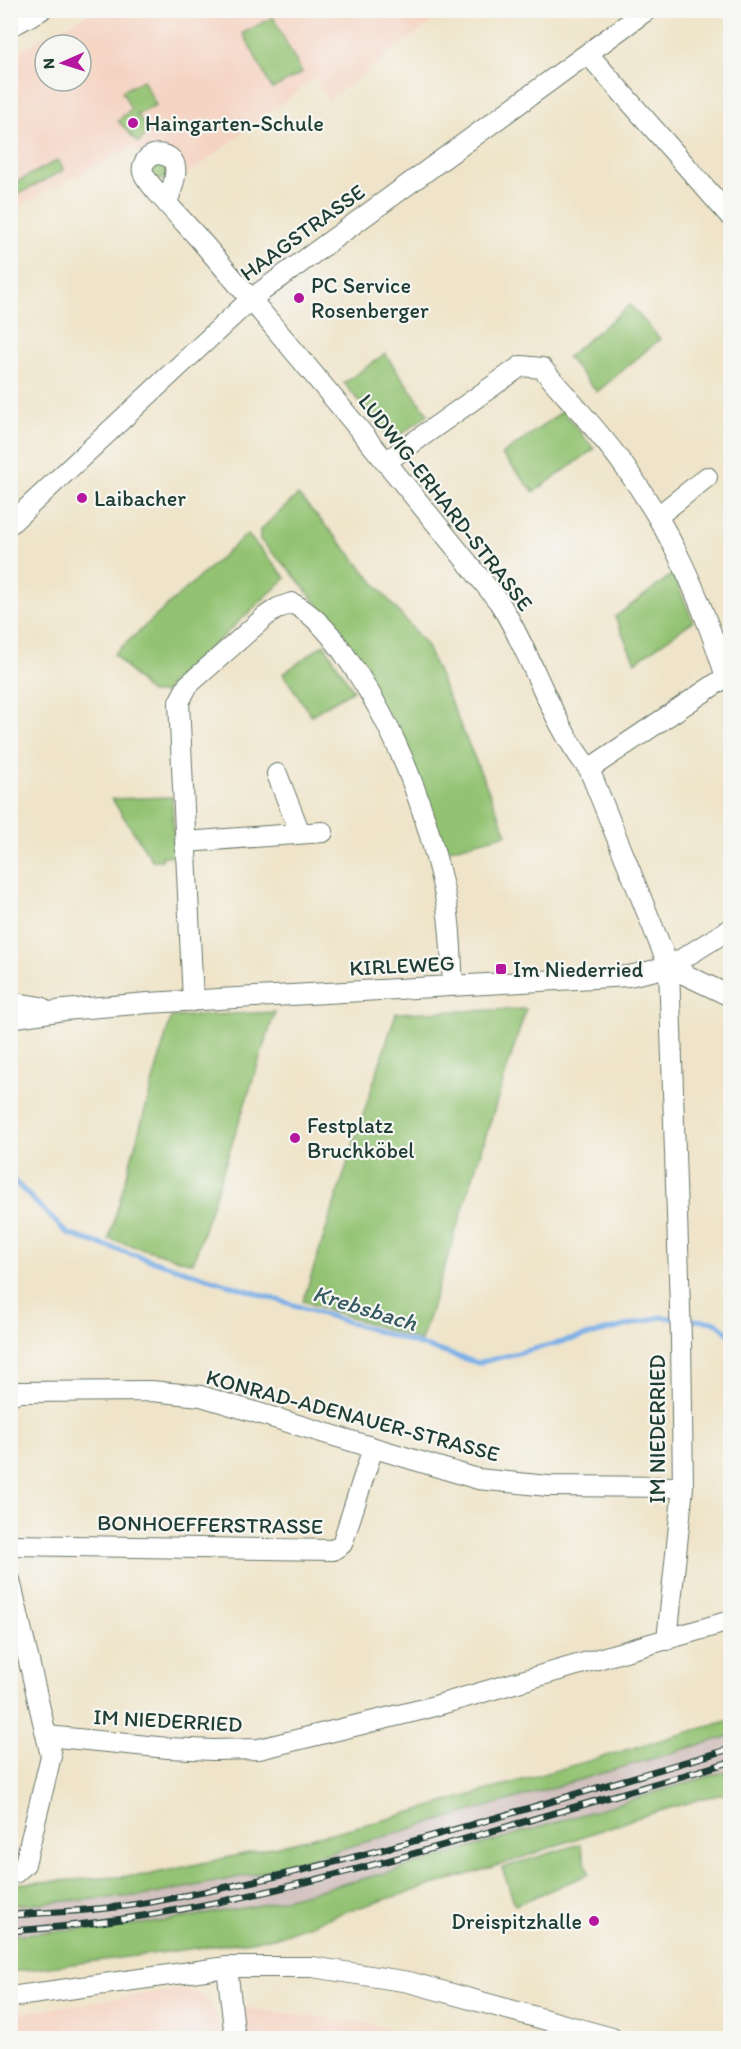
<svg xmlns="http://www.w3.org/2000/svg" width="741" height="2049" font-family="Itim,sans-serif">
<style>
.built{fill:#f5d3c2;fill-rule:evenodd}
.industrial{fill:#d1c0bd}
.green{fill:#93c372;stroke:#598053;stroke-width:1.5}
.lines{fill:none;stroke-linecap:round;stroke-linejoin:round}
.stream{stroke:#79afe7;stroke-width:5}
.minor-casing{stroke:#687768;stroke-width:22}
.minor{stroke:#fff;stroke-width:20}
.rail-casing{stroke:#1f3d34;stroke-width:7}
.rail{stroke:#f6f6f2;stroke-width:4.5;stroke-dasharray:14;stroke-linecap:butt}
.poi-dot{fill:#b5179e;stroke:#f6f6f2;stroke-width:2}
.labels{text-anchor:middle;stroke-width:4.5;stroke-linejoin:round;paint-order:stroke}
.poi-label{font-size:22px;fill:#1f3d34;stroke:#f6f6f2;text-anchor:start}
.street-label{font-size:22px;fill:#1f3d34;stroke:#f6f6f2}
.water-label{font-size:24px;font-style:italic;fill:#365a61;stroke:#f6f6f2}
</style>
<rect width="100%" height="100%" fill="#f6f6f2"/>
<filter id="ink" filterUnits="userSpaceOnUse"><feTurbulence type="fractalNoise" baseFrequency=".0167" numOctaves="2"/><feDisplacementMap in="SourceGraphic" scale="12" xChannelSelector="R" yChannelSelector="G"/><feConvolveMatrix kernelMatrix="1 2 1 2 8 2 1 2 1" color-interpolation-filters="sRGB"/></filter>
<filter id="wash" filterUnits="userSpaceOnUse"><feTurbulence type="fractalNoise" baseFrequency=".008" numOctaves="4" result="noise"/><feDisplacementMap in="SourceGraphic" scale="24" xChannelSelector="R" yChannelSelector="G"/><feGaussianBlur stdDeviation="1.35" result="paint"/><feColorMatrix in="noise" values="0 0 0 0 0 0 0 0 0 0 0 0 0 0 0 0 0 1.4 0 .05"/><feComposite in="paint" operator="in"/></filter>
<g filter="url(#wash)">
<rect width="100%" height="100%" fill="#efe4c9"/>
<path class="built" d="M89,11H448L397,47L328,101L315,78L186,176L184,162L179,155L140,153L132,146L11,210V55L89,13ZM45,45H81V81H45Z
M176,1990L192,1991L201,1995L209,2001L217,2016L219,2033L215,2038H11V2014Z
M242,2008L361,2022L423,2038H246Z"/>
<path class="industrial" d="M730,1736V1770L397,1870L261,1905L153,1923L11,1935V1905L149,1895L255,1874Z"/>
<path class="green" d="M273,17L302,73L272,89L243,33Z
M143,80L156,105L137,115L151,131L138,143L118,121L131,109L122,91Z
M58,160L64,170L11,198V185Z
M153,161L168,167L165,179L155,181L150,164Z
M630,305L660,339L597,392L567,357Z
M385,354L428,414L403,433L392,435L382,429L344,383Z
M563,411L594,449L534,492L502,455Z
M298,495L341,543L426,645L507,834L442,851L340,632L292,573L260,540V530Z
M247,534L286,578L167,688L166,693H150L114,654Z
M673,574L693,621L635,662L615,617Z
M324,644L353,690L311,715L283,674Z
M172,797L175,856H163L162,860H152L112,799Z
M526,1009L421,1341L303,1301L396,1013Z
M275,1012L193,1263L109,1239L171,1017Z
M730,1720V1736L255,1874L149,1895L11,1905V1884L147,1875L253,1852L384,1820Z
M730,1770V1793L704,1798L636,1818L512,1861L347,1911L274,1938L11,1972V1935L153,1923L261,1905L397,1870Z
M580,1844L589,1874L515,1905L502,1868Z"/>
<g class="lines">
<path class="stream" d="M10,1177L68,1234L478,1363L661,1317L716,1322L730,1335"/>
</g>
</g>
<g filter="url(#ink)">
<g class="lines">
<g class="minor-casing">
<path id="minor" d="M10,22L17,23L41,10
M588,54L730,216
M167,202C172,189 185,159 163,155C157,153 150,155 146,160C144,163 142,168 143,172C145,182 192,230 201,241C303,360 402,480 499,602C532,654 551,723 589,769L669,967L681,1339L683,1487L667,1640
M387,461L521,366L542,368C569,400 598,430 622,463C672,531 701,598 726,677L589,769
M658,516L707,477
M10,524L251,299L647,10
M277,774L300,833
M185,842L323,832
M669,967L730,996
M193,1001L179,702L188,685L266,616L278,608L292,603C317,616 334,638 349,661C397,729 426,809 444,891C451,921 451,955 453,986
M10,1002L41,1007
M10,1018L64,1010L148,1003L629,976L669,967L730,929
M10,1395L19,1392L151,1391L201,1396L478,1479L548,1486L683,1487
M10,1545L333,1550L342,1544L373,1448
M10,1580L51,1756L25,1864L15,1873H10
M47,1736L168,1748L213,1750L259,1749L424,1709L730,1621
M227,1967L235,2038
M10,1997L227,1967H312L409,1982L612,2038"/>
</g>
<use href="#minor" class="minor"/>
<g class="rail-casing">
<path id="rail" d="M10,1915C57,1912 105,1910 151,1902C348,1867 539,1804 730,1749
M10,1931C171,1921 328,1879 482,1834C565,1810 648,1786 730,1762"/>
</g>
<use href="#rail" class="rail"/>
</g>
</g>
<g class="poi-dot">
<circle cx="133" cy="123" r="6"/>
<circle cx="299" cy="298" r="6"/>
<circle cx="82" cy="498" r="6"/>
<rect x="495" y="963" width="12" height="12" rx="3"/>
<circle cx="295" cy="1138" r="6"/>
<circle cx="594" cy="1921" r="6"/>
</g>
<g class="labels">
<g class="poi-label">
<text x="145" y="131">Haingarten-Schule</text>
<text x="311" y="293">PC Service<tspan x="311" dy="25">Rosenberger</tspan></text>
<text x="94" y="506">Laibacher</text>
<text x="513" y="977">Im Niederried</text>
<text x="307" y="1133">Festplatz<tspan x="307" dy="25">Bruchköbel</tspan></text>
<text x="582" y="1929" text-anchor="end">Dreispitzhalle</text>
</g>
<g class="street-label">
<text transform="translate(302 232) rotate(-36)" y="8">HAAGSTRASSE</text>
<text transform="translate(446 502) rotate(52)" y="8">LUDWIG-ERHARD-STRASSE</text>
<text transform="translate(402 965) rotate(-3)" y="8">KIRLEWEG</text>
<text transform="translate(353 1415) rotate(15)" y="8">KONRAD-ADENAUER-STRASSE</text>
<text transform="translate(657 1429) rotate(-90)" y="8">IM NIEDERRIED</text>
<text transform="translate(210 1524) rotate(1)" y="8">BONHOEFFERSTRASSE</text>
<text transform="translate(168 1720) rotate(3)" y="8">IM NIEDERRIED</text>
</g>
<g class="water-label">
<text transform="translate(365 1308) rotate(17)" y="8">Krebsbach</text>
</g>
</g>
<rect width="741" height="2049" fill="none" stroke="#f6f6f2" stroke-width="36"/>
<g transform="translate(63 63) rotate(267)"><circle r="28" fill="#f6f6f2" stroke="#a0aca6" stroke-width="1.5"/>
<path d="M0-4.5L10 22L0 15L-10 22Z" fill="#b5179e"/>
<text y="-9" font-size="16" font-weight="bold" text-anchor="middle" fill="#1f3d34">N</text>
</g>
</svg>
